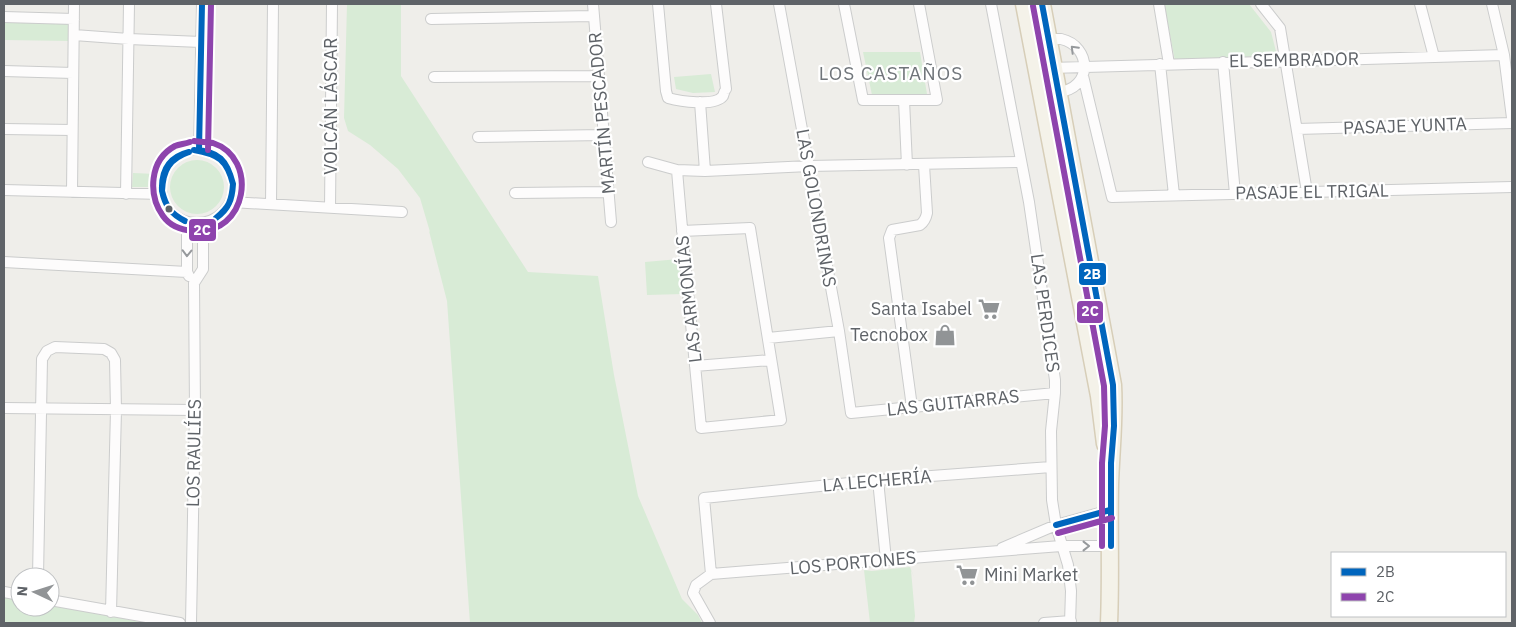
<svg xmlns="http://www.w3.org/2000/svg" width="1516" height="627" font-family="'IBM Plex Sans',sans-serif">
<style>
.green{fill:#d8ebd6}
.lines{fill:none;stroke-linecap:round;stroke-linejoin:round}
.minor-casing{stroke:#cbcccc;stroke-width:12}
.primary-casing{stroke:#d7ceb8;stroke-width:19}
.minor{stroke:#fdfcfc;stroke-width:10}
.primary{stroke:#f4f2e9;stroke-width:16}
.bus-1-casing{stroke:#fff;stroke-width:10}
.bus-2-casing{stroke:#fff;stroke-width:10}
.bus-1{stroke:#0065bd;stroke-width:6}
.bus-2{stroke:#8e44ad;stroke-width:6}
.oneway{stroke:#96999c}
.bus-dot{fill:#5f6368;stroke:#fff;stroke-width:2}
.labels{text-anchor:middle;stroke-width:4.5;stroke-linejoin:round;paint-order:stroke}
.street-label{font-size:18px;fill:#5f6368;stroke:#fff}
.poi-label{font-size:18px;fill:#5f6368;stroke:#fff;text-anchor:end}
.neighbourhood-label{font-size:19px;letter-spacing:1px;fill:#70757a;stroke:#fff}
.line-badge{stroke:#fff;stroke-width:2}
.badge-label{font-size:14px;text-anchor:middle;font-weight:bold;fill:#fff}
</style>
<rect width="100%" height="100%" fill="#efeeea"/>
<path class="green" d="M347,4H401V76L528,272L598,276L614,375L638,496L682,599L698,615L702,623H470L447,301L429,231L430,232L420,198L398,169L370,145L348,131L344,118Z
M1164,4H1249L1271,32L1277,55L1175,61Z
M4,23H69V41L4,40Z
M920,52L927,94L872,95L863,52Z
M711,74L715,92L693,93L676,89L674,77Z
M170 187a27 27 0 1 1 54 0a27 27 0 1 1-54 0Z
M133,173L156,174L153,187H132Z
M679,259L683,294L647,295L645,262Z
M910,567L915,579L911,570L915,616L914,623H870L864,570L872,571Z
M4,595L20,598V607H50V604L145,623H4Z"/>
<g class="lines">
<g class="minor-casing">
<path id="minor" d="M593,4L611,222
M658,4L666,91L668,98C679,101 715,107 723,96C723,96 725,89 726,89L716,4
M779,4L839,331L851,413L1055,393
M844,4L863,100H937L919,4
M991,4L1029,202L1055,380V393L1051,431L1052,500L1056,525L1068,565L1071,591L1070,623
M1159,4L1169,64
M1261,4L1280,28L1307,192
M1420,4L1434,57
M1492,4L1504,55L1512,118
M4,17L74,19
M431,19L593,16
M74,35L129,39L201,42
M1049,39C1053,39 1058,39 1061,39C1092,46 1093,89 1058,92
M1223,62L1235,194
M1160,64L1174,195
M1050,68L1504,55
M4,71L73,73
M1083,76L1112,197L1512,187
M434,77L599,76
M904,100L907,165
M700,102L705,171
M4,129L72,130
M1297,129L1512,123
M478,137L603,135
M160 186a37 37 0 1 1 74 0a37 37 0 1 1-74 0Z
M199,150L202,4
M648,162L677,170L705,171L809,166L1021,162
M677,170C684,256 693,342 701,428L781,420L750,228L682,231
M4,190L162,194
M72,192L74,4
M515,193L608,192
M126,194L129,4
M231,202L402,212
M271,204L273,4
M330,208L332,4
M187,222V272L189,276
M4,262L187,272
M768,338L839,331
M695,366L771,360
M912,407L889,238L892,230L920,225C924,222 926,218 927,213L924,165
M4,408L195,410
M878,480L886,560
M1002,548L1056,525L1110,510
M711,574L704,498L878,480L1051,467
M711,574L1061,546H1111
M38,577L42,359L47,351L55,347L104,349L111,353L115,360L116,410L111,612
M4,592L20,595
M50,600L180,623
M191,623L195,410L194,283L203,269V223
M710,623L693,593L696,585L711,574
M1044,623L1071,621"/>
</g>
<g class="primary-casing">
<path id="primary" d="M1024,4L1099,396L1105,444
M1042,4L1113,385C1115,419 1111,451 1110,485C1109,531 1111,577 1109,623"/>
</g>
<use href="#minor" class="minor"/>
<use href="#primary" class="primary"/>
<g class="bus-1-casing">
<path id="bus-1" d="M1042,4L1113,385L1114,426L1111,463V546
M194,150C218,154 227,160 233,184
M194,150C219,151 227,160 233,184
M199,150L202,4
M162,191C166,207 170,213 185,221
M162,191C165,206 171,214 185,221
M162,191C161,171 169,157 189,152
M162,191C163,170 169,159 189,152
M216,218C229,207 232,201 233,184
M216,218C229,209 232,199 233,184
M1056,525L1110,510"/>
</g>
<g class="bus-2-casing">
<path id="bus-2" d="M1033,6L1104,386L1105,426L1102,463V546
M190,142C185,144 180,144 175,146C149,160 148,195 163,216C170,226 181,230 193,231C248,236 259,158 213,143C207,142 200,142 194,141
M208,150L211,4
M1058,533L1112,518"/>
</g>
<use href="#bus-1" class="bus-1"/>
<use href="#bus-2" class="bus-2"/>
</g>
<defs><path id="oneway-chevron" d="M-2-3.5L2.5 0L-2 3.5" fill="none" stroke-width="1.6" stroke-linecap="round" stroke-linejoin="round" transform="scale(1.25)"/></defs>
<g class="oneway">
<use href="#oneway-chevron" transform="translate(1074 49) rotate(-135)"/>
<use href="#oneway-chevron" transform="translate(187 253) rotate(91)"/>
<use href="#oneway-chevron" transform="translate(1086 546)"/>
</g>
<defs>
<g id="supermarket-bare" transform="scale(1.725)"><path d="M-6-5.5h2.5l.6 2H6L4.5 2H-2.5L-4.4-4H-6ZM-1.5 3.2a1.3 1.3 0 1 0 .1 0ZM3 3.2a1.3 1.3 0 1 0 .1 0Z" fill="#919496" stroke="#fff" stroke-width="2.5" paint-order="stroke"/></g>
<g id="shop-bare" transform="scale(1.725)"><path d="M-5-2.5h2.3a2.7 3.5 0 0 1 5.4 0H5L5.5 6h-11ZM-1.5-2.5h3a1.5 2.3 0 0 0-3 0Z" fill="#919496" stroke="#fff" stroke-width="2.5" paint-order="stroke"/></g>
</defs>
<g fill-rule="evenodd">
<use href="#supermarket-bare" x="989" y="309"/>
<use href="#shop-bare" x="945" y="335"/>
<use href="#supermarket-bare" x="967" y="575"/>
</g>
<circle class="bus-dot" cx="169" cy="209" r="4.5"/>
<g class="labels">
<g class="street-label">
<text transform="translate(1294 60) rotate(-1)" y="6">EL SEMBRADOR</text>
<text transform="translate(331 106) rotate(-90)" y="6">VOLCÁN LÁSCAR</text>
<text transform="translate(602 113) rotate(-95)" y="6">MARTÍN PESCADOR</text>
<text transform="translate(1405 126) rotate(-2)" y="6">PASAJE YUNTA</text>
<text transform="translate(1312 192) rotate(-1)" y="6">PASAJE EL TRIGAL</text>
<text transform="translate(816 208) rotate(80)" y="6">LAS GOLONDRINAS</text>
<text transform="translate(689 299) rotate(-96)" y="6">LAS ARMONÍAS</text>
<text transform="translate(1045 313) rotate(82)" y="6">LAS PERDICES</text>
<text transform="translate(953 403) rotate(-6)" y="6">LAS GUITARRAS</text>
<text transform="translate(194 453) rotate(-89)" y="6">LOS RAULÍES</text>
<text transform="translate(877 481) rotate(-5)" y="6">LA LECHERÍA</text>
<text transform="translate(853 563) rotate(-5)" y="6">LOS PORTONES</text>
</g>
<g class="poi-label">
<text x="972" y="315">Santa Isabel</text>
<text x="928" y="341">Tecnobox</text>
<text x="984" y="581" text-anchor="start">Mini Market</text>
</g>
<g class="neighbourhood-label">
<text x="891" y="80">LOS CASTAÑOS</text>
</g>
</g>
<g class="line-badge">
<rect x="188" y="218" width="29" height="24" rx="5" fill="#8e44ad"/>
<rect x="1078" y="262" width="29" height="24" rx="5" fill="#0065bd"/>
<rect x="1076" y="300" width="28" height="24" rx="5" fill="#8e44ad"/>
</g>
<g class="badge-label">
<text x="202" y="235">2C</text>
<text x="1092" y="279">2B</text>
<text x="1090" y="316">2C</text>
</g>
<rect width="1516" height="627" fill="none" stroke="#5f6368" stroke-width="10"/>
<rect x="1331" y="552" width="175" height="65" fill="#ffffff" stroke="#bfc1c3"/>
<rect x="1341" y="568" width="25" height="8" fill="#0065bd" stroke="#bfc1c3"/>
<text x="1376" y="577" font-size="15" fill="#5f6368">2B</text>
<rect x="1341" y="593" width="25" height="8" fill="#8e44ad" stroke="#bfc1c3"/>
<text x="1376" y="602" font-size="15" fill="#5f6368">2C</text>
<g transform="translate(35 592) rotate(274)"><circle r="24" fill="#ffffff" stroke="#bfc1c3"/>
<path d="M0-4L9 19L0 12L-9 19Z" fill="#919496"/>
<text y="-8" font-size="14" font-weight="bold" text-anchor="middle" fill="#5f6368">N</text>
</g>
</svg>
